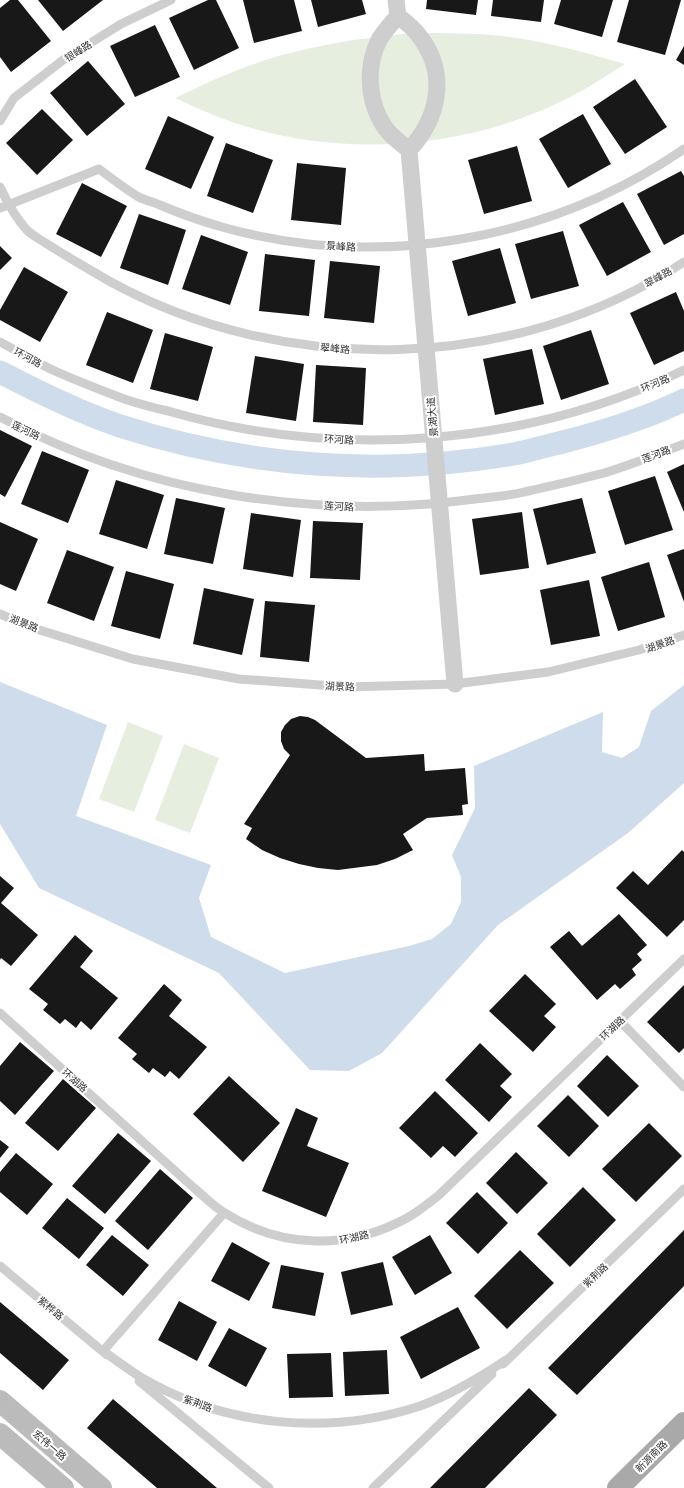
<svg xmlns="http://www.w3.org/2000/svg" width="684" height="1488" font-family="Montserrat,'Noto Sans SC',sans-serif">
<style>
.green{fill:#e6eee0}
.water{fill:#cedcec}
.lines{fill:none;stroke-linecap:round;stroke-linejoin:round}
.canal{stroke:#cedcec;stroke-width:23}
.building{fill:#181818}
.lane{stroke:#cecece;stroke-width:9}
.street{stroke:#cecece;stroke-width:17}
.secondary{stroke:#bbb;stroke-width:22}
.primary{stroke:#a9a9a9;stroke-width:22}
.labels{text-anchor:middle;stroke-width:4;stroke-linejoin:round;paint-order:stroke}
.street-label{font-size:10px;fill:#313131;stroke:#fff}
</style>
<rect width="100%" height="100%" fill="#fff"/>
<path class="green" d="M417,33C445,33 474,33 503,36C544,41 584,52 625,64C602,79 580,93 556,104C461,148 349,157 248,127C223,120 199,109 175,98C213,80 252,62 294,52C334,42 375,36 417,33Z
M128,722L163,736L134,812L99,799Z
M184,744L219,758L190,833L155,820Z"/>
<path class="water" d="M0,682L107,725L76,816L211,865L199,898L211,937L285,973L409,946L432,939L451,924L461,902V877L452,855L475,808L474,766L603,712L602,752L622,758L639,747L651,711L684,685V783L628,833L498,925L382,1053L349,1071L310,1070L219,973L39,888L0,824Z"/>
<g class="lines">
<path class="canal" d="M0,372C39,392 79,412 120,426C247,467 383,477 514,454C530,451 545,446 559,443C602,432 645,419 684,400"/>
</g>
<path class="building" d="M10,0H18L51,41L11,72L0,57V8Z
M38,0H103L63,31Z
M208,0H216L239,48L194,70L169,18Z
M243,0H294L302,31L254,43Z
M311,0H362L366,14L318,27Z
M427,0H478L476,15L426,9Z
M493,0H544L541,22L491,16Z
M561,0H613L602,37L554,24Z
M629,0H681L665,55L617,42Z
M155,25L180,77L135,97L110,46Z
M684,46V65L676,60Z
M88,61L125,104L87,136L50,93Z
M635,79L667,127L625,154L593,107Z
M42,109L73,140L37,175L6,143Z
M583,114L611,164L568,188L539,139Z
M168,116L214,137L191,189L145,169Z
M226,143L273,160L253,213L207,196Z
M517,146L532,201L484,214L468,160Z
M297,163L346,168L341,225L291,220Z
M681,171L684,176V234L664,245L637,194Z
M82,183L127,206L101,257L56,234Z
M623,202L651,252L607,276L579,225Z
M139,214L186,230L168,285L120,268Z
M563,231L579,286L531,299L515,244Z
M201,235L248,252L230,305L182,289Z
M0,246L12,258L0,270Z
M500,248L516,303L468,316L452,261Z
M265,254L315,260L309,316L259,311Z
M330,261L380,266L374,323L324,318Z
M24,267L68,292L40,342L0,320V310Z
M676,292L684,311V351L654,365L630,313Z
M107,312L153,330L133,383L86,365Z
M591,330L609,384L561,400L543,346Z
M165,333L213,347L198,401L150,389Z
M532,349L544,404L495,415L483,359Z
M255,356L304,364L296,421L246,413Z
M316,365L366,368L363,425L313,422Z
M0,430L32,446L5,497L0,494Z
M42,451L89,470L68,523L21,504Z
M684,464V512L667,472Z
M655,476L673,530L625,545L608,491Z
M116,480L164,495L147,549L99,534Z
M176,498L225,508L213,564L164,554Z
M582,498L596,553L547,565L533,509Z
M522,512L529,568L480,575L472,519Z
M251,513L301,520L293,577L243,569Z
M313,521L363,523L360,580L310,578Z
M0,522L38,539L16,591L0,584Z
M684,549V602L667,555Z
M67,550L114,567L94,621L47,603Z
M649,562L665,617L618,631L601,577Z
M126,571L174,584L160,639L111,626Z
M589,580L600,636L551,645L540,590Z
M204,588L254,599L242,655L193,644Z
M265,601L315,605L309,662L260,657Z
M300,716L308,717L315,720L366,758L424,754L425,771L465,768L468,804L462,805L463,815L427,818L403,834L413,850L395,859L377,865L338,870L318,868L299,864L280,858L262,850L246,839L252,828L244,824L290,755L284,749L281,741V732L285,725L291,719Z
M682,850L684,852V920L667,937L616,888L633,871L648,885Z
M0,876L14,888L1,903L38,935L11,966L1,958L0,960Z
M619,914L647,945L637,954L642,960L632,969L636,975L620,989L615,984L597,1000L550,947L569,931L582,946Z
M75,935L93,951L80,967L118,998L91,1030L81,1021L76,1028L65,1019L60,1024L43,1010L48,1004L29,989Z
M525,974L556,1004L544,1016L556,1027L533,1052L489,1011Z
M164,984L182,1000L169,1016L207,1047L179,1079L170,1071L165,1077L153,1068L149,1073L132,1059L137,1054L118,1038Z
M684,985V1048L679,1053L647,1022Z
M20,1042L54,1071L15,1115L0,1101V1066Z
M480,1043L512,1074L500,1086L512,1097L489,1122L445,1080Z
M607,1055L639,1086L608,1117L577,1086Z
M229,1076L280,1123L243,1162L193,1114Z
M63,1079L96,1108L58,1151L25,1123Z
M435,1091L478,1133L455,1157L443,1146L431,1158L399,1128Z
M568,1095L599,1126L569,1157L537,1126Z
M296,1108L318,1118L307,1146L349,1163L326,1217L262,1191Z
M649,1123L682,1156L636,1202L602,1169Z
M118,1133L151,1161L105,1214L72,1186Z
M0,1140L9,1147L0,1158Z
M516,1152L548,1183L517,1214L486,1183Z
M16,1153L53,1184L27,1215L0,1192V1172Z
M160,1169L193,1198L148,1250L115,1221Z
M583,1187L616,1220L570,1267L537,1234Z
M477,1192L508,1223L478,1254L446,1223Z
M67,1198L104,1228L79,1259L42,1228Z
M684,1230V1286L577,1395L548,1368Z
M112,1235L149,1265L123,1296L86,1265Z
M430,1235L452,1273L415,1295L392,1257Z
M232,1242L270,1263L249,1301L211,1281Z
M520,1250L554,1283L507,1329L474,1296Z
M383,1262L393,1305L351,1315L341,1272Z
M281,1265L324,1273L315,1316L272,1308Z
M179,1301L217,1322L197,1361L158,1340Z
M0,1302L69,1360L43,1390L0,1353Z
M458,1307L480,1348L421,1379L400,1337Z
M229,1328L267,1348L246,1387L208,1366Z
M387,1350L389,1394L345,1396L343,1352Z
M331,1353L333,1397L289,1398L287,1354Z
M529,1388L557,1415L485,1488H430Z
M113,1399L217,1488H157L87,1428Z"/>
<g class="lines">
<path class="lane" d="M0,121L14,98L63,60L121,24L171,0
M0,187C7,202 15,217 26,229C31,235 40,239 47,244C68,257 88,269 109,281C285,378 515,373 684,262
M0,208L99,169C111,178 124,188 137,196C144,200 153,202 160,205C181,214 201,221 222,227C378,271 550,241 684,149
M0,342C19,352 37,363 57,372C80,382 103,391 127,400C140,404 154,408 168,411C336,460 525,447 684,370
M0,417C143,493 315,521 475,499C492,497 508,496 524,492C551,486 578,480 604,473C631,465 658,454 684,444
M0,614L30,627L133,659L239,679L347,687L455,684L548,672L639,650L684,635
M0,1013L194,1188C204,1196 214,1207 225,1213C282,1249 348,1250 407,1218C418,1212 429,1203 439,1195L684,959
M620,1021L684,1087
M0,1266L107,1355
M103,1351C116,1360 129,1370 142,1378C226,1427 329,1436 420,1406C451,1395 479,1378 506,1360
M103,1351L224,1213
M503,1364L684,1189
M139,1381L269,1488
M373,1488L492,1374"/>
<path class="street" d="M396,0L398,16C391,24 384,31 379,40C365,68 368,104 386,129C392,137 401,143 409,150L455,684
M398,16C406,22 414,28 420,37C448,74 439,118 409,150"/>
<path class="secondary" d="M0,1401L101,1488
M0,1434L63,1488"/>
<path class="primary" d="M618,1488L684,1423"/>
</g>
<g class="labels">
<g class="street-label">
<text transform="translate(78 51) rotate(-32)" y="4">银峰路</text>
<text transform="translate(341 246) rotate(4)" y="4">景峰路</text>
<text transform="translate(658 277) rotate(-29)" y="4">翠峰路</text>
<text transform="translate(335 348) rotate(5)" y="4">翠峰路</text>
<text transform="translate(28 357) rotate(28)" y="4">环河路</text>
<text transform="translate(655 383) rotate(-22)" y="4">环河路</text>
<text transform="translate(432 417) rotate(-95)" y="4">景湖大道</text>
<text transform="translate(26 430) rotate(25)" y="4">莲河路</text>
<text transform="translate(339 439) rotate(4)" y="4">环河路</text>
<text transform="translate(656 454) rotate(-20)" y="4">莲河路</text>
<text transform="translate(339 506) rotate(3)" y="4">莲河路</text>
<text transform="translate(24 623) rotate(21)" y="4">湖景路</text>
<text transform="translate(660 644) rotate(-19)" y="4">湖景路</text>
<text transform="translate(340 686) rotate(2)" y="4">湖景路</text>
<text transform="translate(612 1028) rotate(-44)" y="4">环湖路</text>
<text transform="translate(75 1080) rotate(42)" y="4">环湖路</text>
<text transform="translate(354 1237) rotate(-12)" y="4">环湖路</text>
<text transform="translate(595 1275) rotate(-44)" y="4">紫荆路</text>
<text transform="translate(51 1308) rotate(40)" y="4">紫桦路</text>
<text transform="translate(198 1403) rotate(20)" y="4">紫荆路</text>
<text transform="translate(50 1445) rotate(41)" y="4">宏伟一路</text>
<text transform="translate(651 1456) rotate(-45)" y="4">新源南路</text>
</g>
</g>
</svg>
